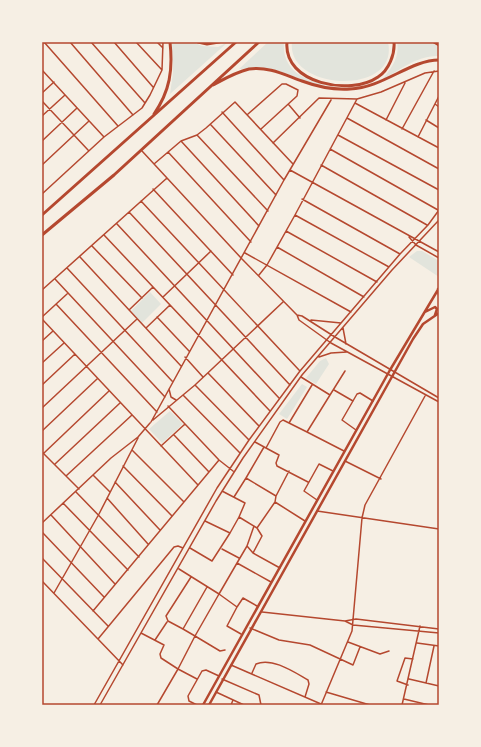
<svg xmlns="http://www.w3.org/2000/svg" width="481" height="747" font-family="'Alegreya Sans',sans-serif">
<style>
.green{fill:#e2e4dc}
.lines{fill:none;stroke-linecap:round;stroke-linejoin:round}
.minor{stroke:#b5482f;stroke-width:1.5}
.secondary{stroke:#b5482f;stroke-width:2.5}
.trunk{stroke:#b5482f;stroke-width:3}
.neatline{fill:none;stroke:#b5482f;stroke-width:1.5}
</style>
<rect width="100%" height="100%" fill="#f6efe4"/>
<path class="green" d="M172,42H193L202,46L218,47L228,42L170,94L173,73Z
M268,42H284C281,74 311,83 337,87L317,85L270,68L239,69Z
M292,42H388C400,97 286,91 292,42Z
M397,42H430L439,47V56C417,55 400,70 382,80C391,68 400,58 397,42Z
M417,251H422L439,261V277L409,257Z
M150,292L161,304L142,323L131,311Z
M326,358L329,364L316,384L306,378L320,361Z
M302,384L307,387L287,419L279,414Z
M170,411L183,424L162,443L149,429Z"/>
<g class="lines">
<path class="minor" d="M44,42L118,126
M70,42L133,115
M91,42L145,103
M114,42L153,87
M136,42L162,70
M157,42L163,48
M42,70L104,137
M42,93L54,82
M42,101L88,150
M355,103L439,148
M435,104L439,107
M289,105L300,118
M222,112L284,180
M248,114L282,84H286L298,90L297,96L261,129
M42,116L65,95
M347,118L439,169
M386,120L405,83
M426,120L439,128
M211,125L276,195
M402,129L434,71
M197,135L268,211
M338,135L439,190
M418,137L439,96
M42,141L77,108
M181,141L259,226
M273,143L319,98L357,99L381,92L425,73L439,71
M330,149L438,210
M142,151L242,259L297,315L299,320L331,343L439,402
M168,152L251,242
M154,164L181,141L197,135L206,128L235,102L293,164
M42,165L89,121
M321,165L427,225
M290,170L439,252
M153,189L233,275
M42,194L104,137L142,108L150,95L162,70L163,42
M302,199L400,254
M141,201L299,370
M129,212L290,385
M295,215L389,267
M117,224L279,398
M286,231L377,282
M104,235L270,411
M409,237L416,245L439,258
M92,246L142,298
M277,247L364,297
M245,253L351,312
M80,257L181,366
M67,268L172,381
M259,275L267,265L295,215L357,99
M55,279L165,397
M42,290L167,178
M163,297L211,251
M56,304L157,412
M129,310L153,287
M297,315L302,316L335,337L439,398
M42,317L67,294
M157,317L189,351
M42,319L198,485
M311,320L341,323
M146,328L170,305
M343,328L346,344
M42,341L53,331
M185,357L203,377
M319,357L331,353L347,352
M42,363L64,343
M208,373L259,426
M301,377L330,395L345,371
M42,385L75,354
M195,385L249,440
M312,385L289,423L307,432L330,395
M169,389L171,397L176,400
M334,390L353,401
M183,395L240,453
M168,406L219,460L233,471
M42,408L137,319
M153,420L195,385L283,302
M151,422L284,180L331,100
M356,430L342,420L357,394L360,393L373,401
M42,431L97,379
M307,432L344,451
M174,435L209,472
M255,442L266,448L280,422L283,420L289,423
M161,446L185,424
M264,447L246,478L276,496
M266,448L279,455L276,463L277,466L308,482
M132,450L184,502
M42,452L79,489
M44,453L109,391
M345,461L381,479
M55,464L120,403
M123,466L172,516
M289,471L276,496L275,502L305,521
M93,475L110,492
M66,476L132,415
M115,482L160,530
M222,491L245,503L239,517L257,528L275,502
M76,492L139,557
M234,497L246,478
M107,498L148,544
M317,500L304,491L319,464L333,471
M63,503L128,570
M317,511L439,529
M51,515L115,584
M205,521L230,533L239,517
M42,523L111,458L138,437L150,423
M257,528L262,536L253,553L280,568
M42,532L104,597
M247,546L254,526
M190,548L212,561L230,533
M222,549L239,558
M253,553L247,546L237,563L271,582
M42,558L108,626
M179,569L219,594L237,563
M191,577L166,616L168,621L183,629L207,587
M42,581L123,665
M54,593L99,514L138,438
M237,607L227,626L241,634
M93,611L219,460
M262,612L345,621L353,625L439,633
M345,621L356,619L439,629
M250,628L279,640L310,645L353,665L360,647
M183,629L195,636L219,594L237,607L243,598L257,606
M141,633L164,645L160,654L161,658L178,669L195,636L220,651L225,650
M98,639L174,547L178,546L183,548
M155,640L167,622
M348,642L380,654L389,651
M417,643L439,646
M231,665L321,704
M252,673L256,664C272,657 294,672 308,680L309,684L305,697
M222,679L259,695L261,705
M409,679L439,686
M426,683L434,646
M408,685L397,681L405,658L413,659
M216,692L244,705
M326,692L370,705
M404,699L429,705
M94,705L217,488L249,440L300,371L400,254L428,225L439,210
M100,705L216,501L243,458L302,375L392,270L439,220
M157,705L178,669L197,679
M197,705L189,701L188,696L202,671L206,670L219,676
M231,705L233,700
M279,705H280
M321,705L352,631L362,518L365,505L425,396
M402,705L420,626"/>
<path class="secondary" d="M438,289L439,295
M425,312L435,307L437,309L435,315
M203,705L390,370L439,288
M209,705L413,339L423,324L439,313"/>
<path class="trunk" d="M198,42L207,44L219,42
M287,42C283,84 351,96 378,77C389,70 395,54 394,42
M434,42L439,45
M213,85C224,79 236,72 249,69C268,66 285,75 302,81C318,87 333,90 350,89C383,88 410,60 439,60
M154,114C170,91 173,70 170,42
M42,215L236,42
M42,235L114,175L259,42"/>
</g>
<rect width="481" height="747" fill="none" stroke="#f6efe4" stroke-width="86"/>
<rect x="43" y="43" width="395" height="661" class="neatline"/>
</svg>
